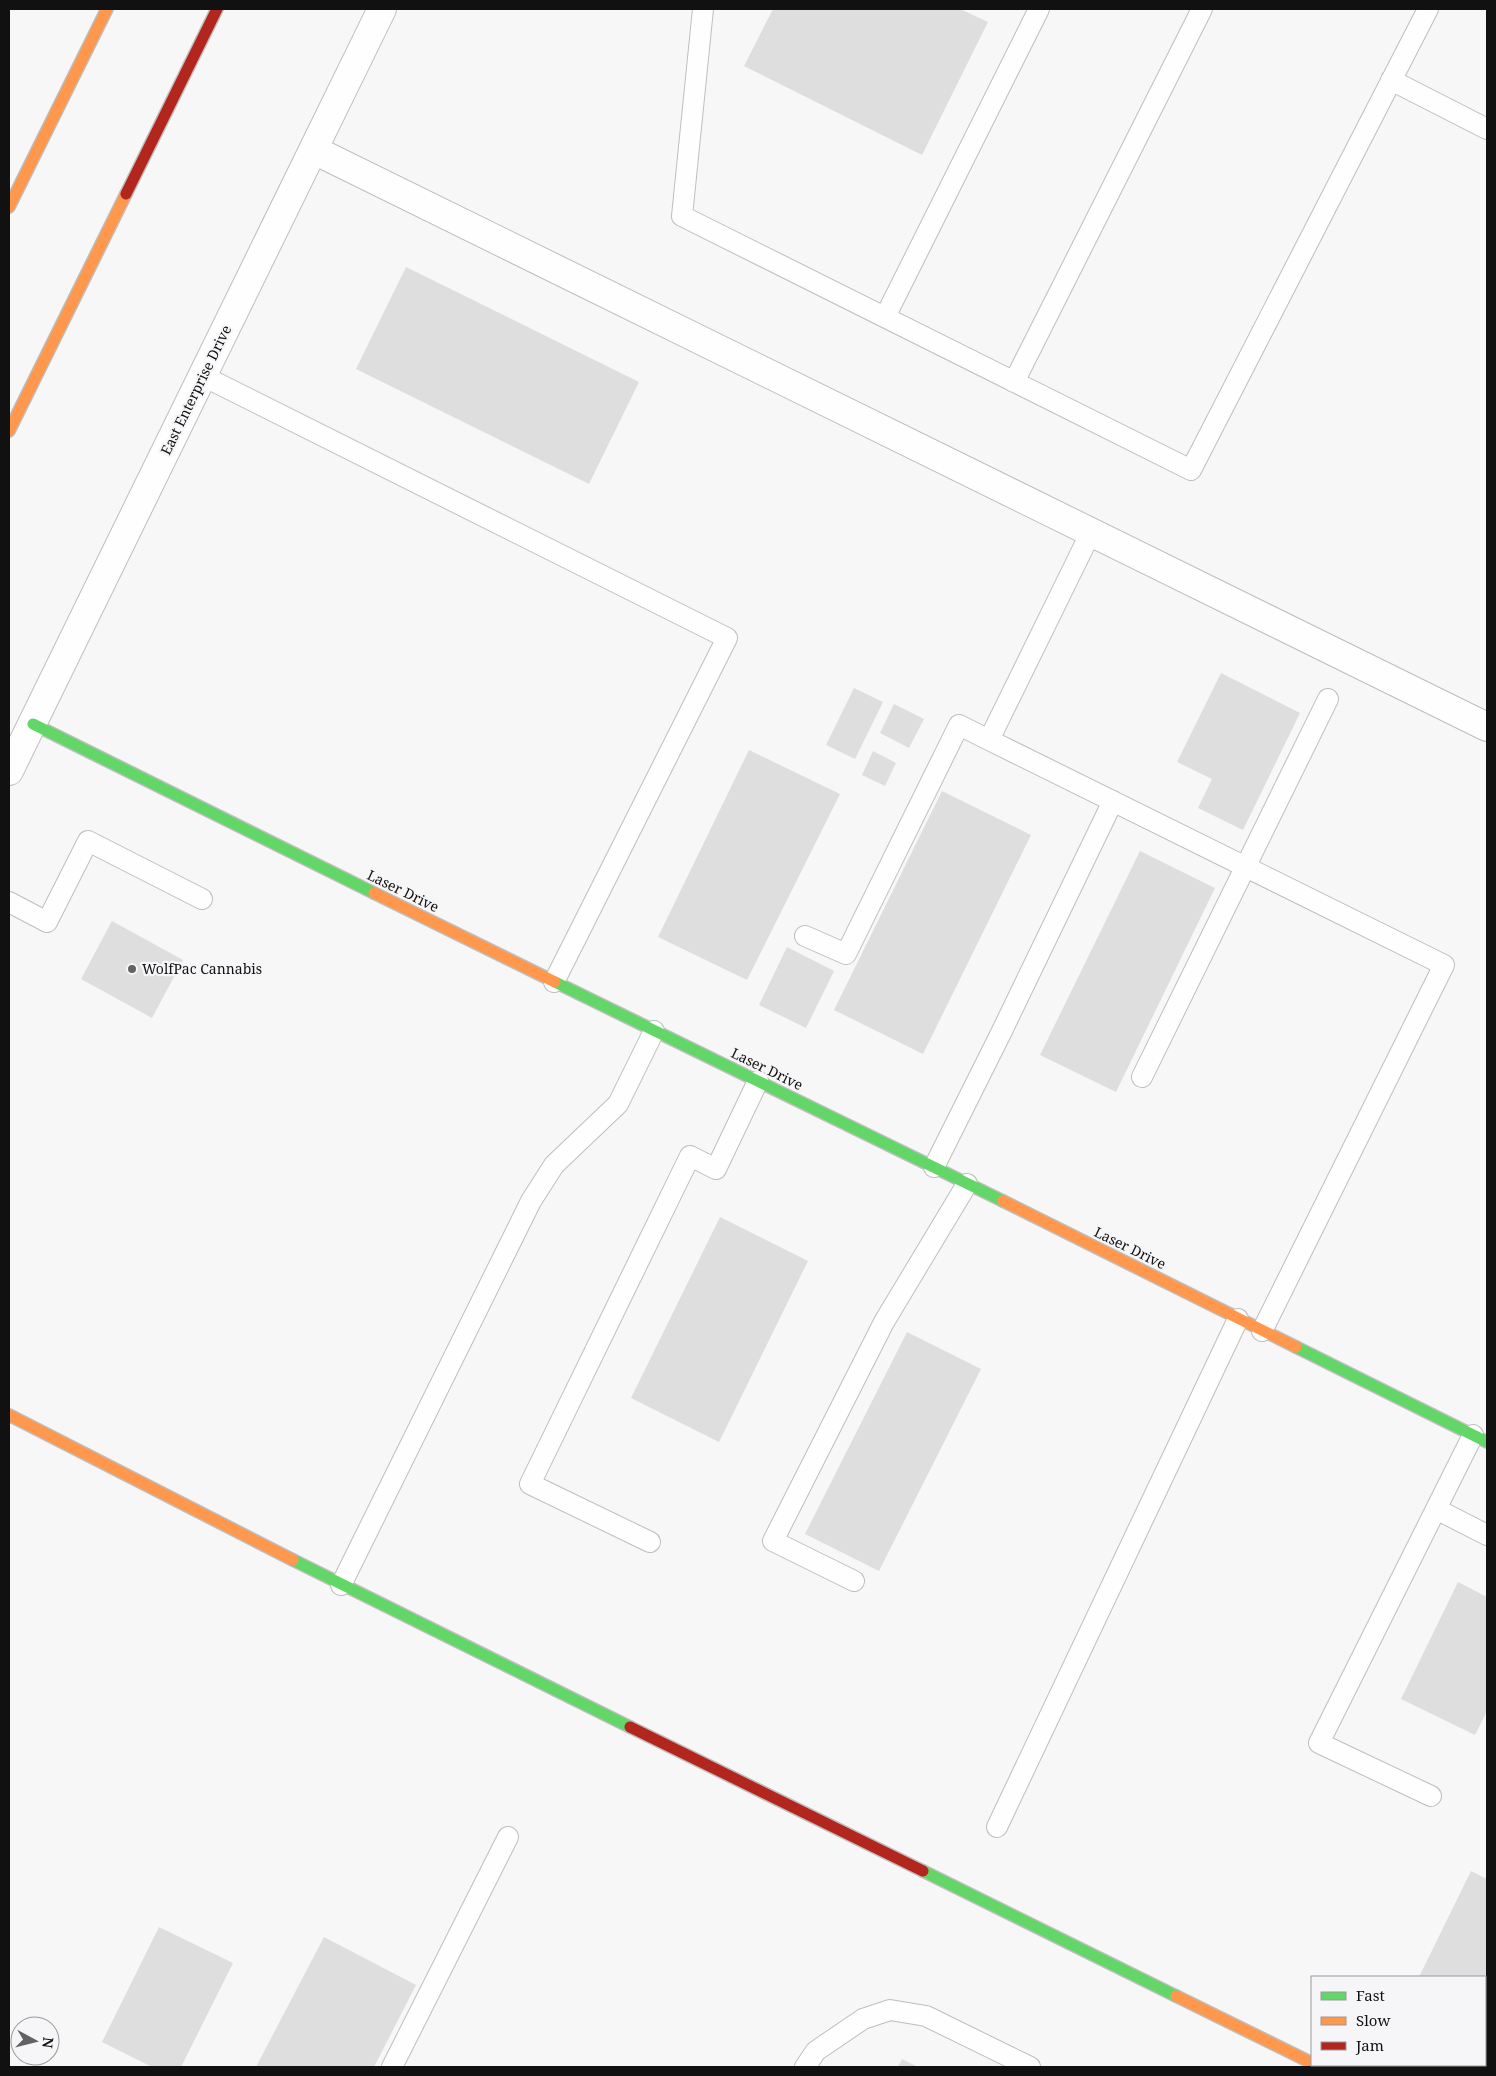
<svg xmlns="http://www.w3.org/2000/svg" width="1496" height="2076" font-family="'Noto Serif',serif">
<style>
.building{fill:#dedede}
.lines{fill:none;stroke-linecap:round;stroke-linejoin:round}
.lane-casing{stroke:#bebebe;stroke-width:22}
.street-casing{stroke:#bebebe;stroke-width:30}
.fast-casing{stroke:#bebebe;stroke-width:14}
.slow-casing{stroke:#bebebe;stroke-width:14}
.jam-casing{stroke:#bebebe;stroke-width:14}
.lane{stroke:#fefefe;stroke-width:20}
.street{stroke:#fefefe;stroke-width:28}
.fast{stroke:#63d668;stroke-width:11}
.slow{stroke:#ff974d;stroke-width:11}
.jam{stroke:#b3261e;stroke-width:11}
.poi-dot{fill:#626262;stroke:#f6f6f8;stroke-width:2}
.labels{text-anchor:middle;stroke-width:4.5;stroke-linejoin:round;paint-order:stroke}
.street-label{font-size:14px;fill:#111;stroke:#f6f6f8}
.poi-label{font-size:14px;fill:#111;stroke:#f6f6f8;text-anchor:start}
</style>
<rect width="100%" height="100%" fill="#f7f7f7"/>
<path class="building" d="M773,9H960L988,22L922,155L744,66Z
M406,267L639,382L589,484L356,369Z
M1221,673L1300,713L1243,830L1198,808L1212,779L1177,762Z
M854,688L883,702L855,759L826,745Z
M894,704L924,719L909,748L880,733Z
M749,750L840,794L747,980L658,937Z
M873,751L896,763L885,786L862,775Z
M942,791L1031,835L923,1054L834,1010Z
M1140,851L1215,888L1116,1092L1040,1055Z
M112,921L183,960L152,1018L81,979Z
M787,947L834,971L806,1028L759,1005Z
M720,1217L808,1261L719,1442L631,1398Z
M907,1332L981,1369L879,1571L805,1534Z
M1458,1582L1487,1597V1711L1475,1735L1401,1699Z
M1471,1871L1487,1879V2067H1480L1475,2065H1485V1977H1419Z
M159,1927L233,1963L181,2067H152L102,2042Z
M324,1937L416,1985L374,2067H256Z
M902,2059L918,2067H898Z"/>
<g class="lines">
<g class="lane-casing">
<path id="lane" d="M703,9L682,216L1191,470L1428,9
M1391,80L1487,129
M885,317L1039,9
M203,376L727,638L554,982
M1014,382L1202,9
M1091,532L989,740L1444,965L1262,1331
M9,902L47,922L88,841L202,899
M805,936L846,954L959,725L989,740
M1142,1077L1328,699
M934,1167L1000,1035L1113,801
M1473,1435L1436,1509L1487,1535
M650,1542L530,1484L690,1156L716,1169L758,1081
M854,1581L773,1541L884,1322L967,1184
M341,1585L531,1201L554,1165L618,1104L654,1031
M1431,1796L1319,1743L1436,1509
M997,1827L1238,1319
M392,2067L508,1837
M805,2067L816,2051L863,2019L890,2010L926,2016L1030,2067"/>
</g>
<g class="street-casing">
<path id="street" d="M314,150L1487,727
M9,771L382,9"/>
</g>
<g class="fast-casing">
<path id="fast" d="M33,724L374,893
M555,982L1003,1201
M1296,1347L1487,1442
M293,1560L630,1727
M923,1871L1176,1996"/>
</g>
<g class="slow-casing">
<path id="slow" d="M9,207L107,9
M9,431L126,194
M374,893L555,982
M1003,1201L1296,1347
M9,1415L293,1560
M1176,1996L1312,2063"/>
</g>
<g class="jam-casing">
<path id="jam" d="M126,194L217,9
M630,1727L923,1871"/>
</g>
<use href="#lane" class="lane"/>
<use href="#street" class="street"/>
<use href="#fast" class="fast"/>
<use href="#slow" class="slow"/>
<use href="#jam" class="jam"/>
</g>
<circle class="poi-dot" cx="132" cy="969" r="5"/>
<g class="labels">
<g class="street-label">
<text transform="translate(196 390) rotate(-64)" y="5">East Enterprise Drive</text>
<text transform="translate(403 891) rotate(26)" y="5">Laser Drive</text>
<text transform="translate(767 1069) rotate(26)" y="5">Laser Drive</text>
<text transform="translate(1130 1248) rotate(26)" y="5">Laser Drive</text>
</g>
<g class="poi-label">
<text x="142" y="974">WolfPac Cannabis</text>
</g>
</g>
<rect width="1496" height="2076" fill="none" stroke="#111111" stroke-width="20"/>
<rect x="1311" y="1976" width="175" height="90" fill="#f6f6f8" stroke="#9a9a9c"/>
<rect x="1321" y="1992" width="25" height="8" fill="#63d668" stroke="#9a9a9c"/>
<text x="1356" y="2001" font-size="15" fill="#111111">Fast</text>
<rect x="1321" y="2017" width="25" height="8" fill="#ff974d" stroke="#9a9a9c"/>
<text x="1356" y="2026" font-size="15" fill="#111111">Slow</text>
<rect x="1321" y="2042" width="25" height="8" fill="#b3261e" stroke="#9a9a9c"/>
<text x="1356" y="2051" font-size="15" fill="#111111">Jam</text>
<g transform="translate(35 2041) rotate(97)"><circle r="24" fill="#f6f6f8" stroke="#9a9a9c"/>
<path d="M0-4L9 19L0 12L-9 19Z" fill="#626262"/>
<text y="-8" font-size="14" font-weight="bold" text-anchor="middle" fill="#111111">N</text>
</g>
</svg>
